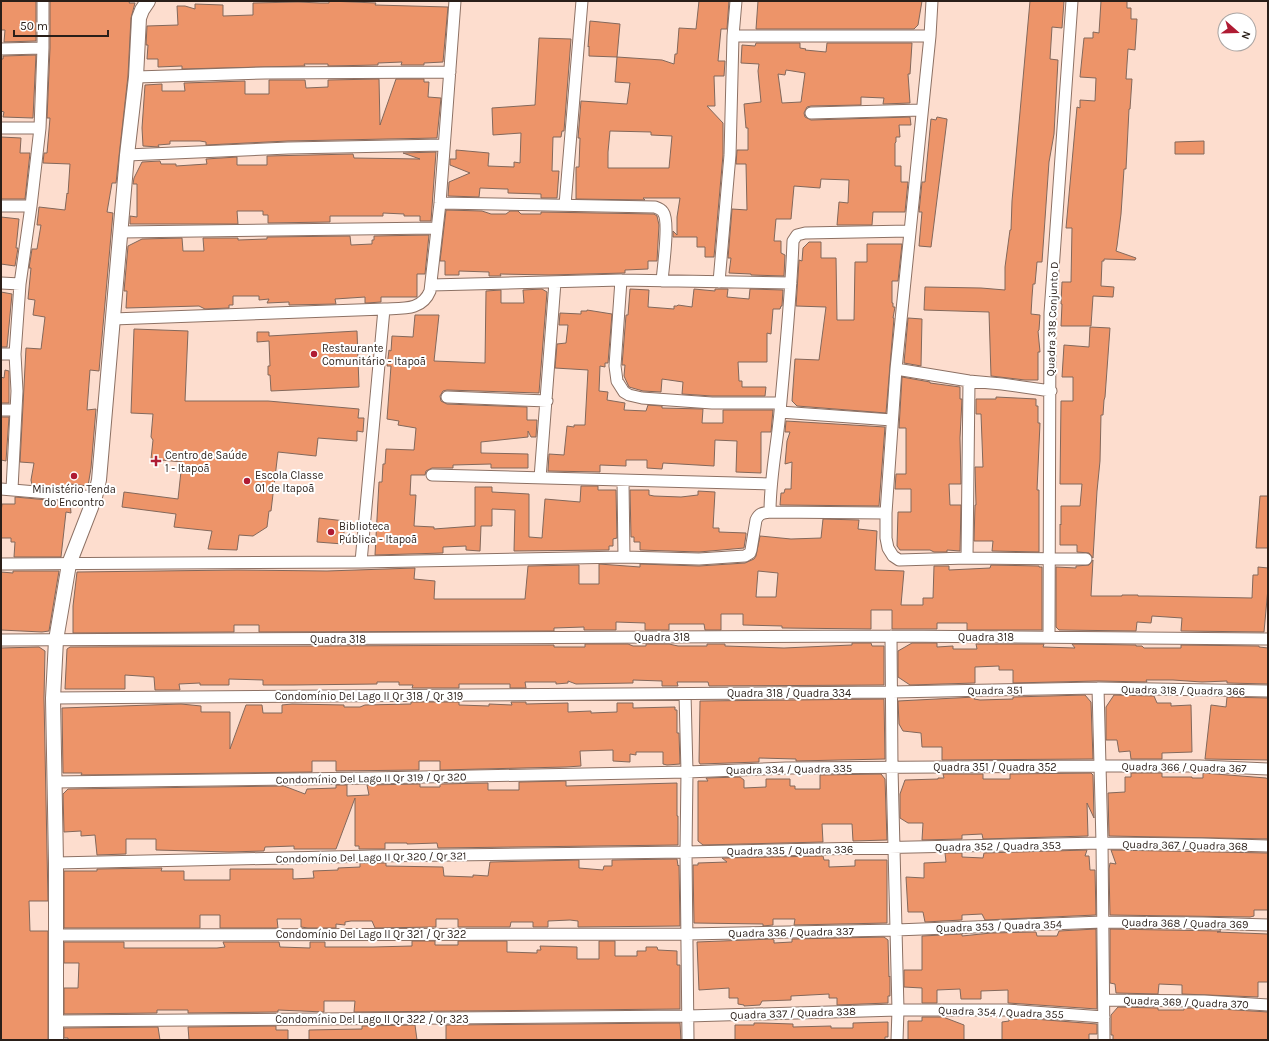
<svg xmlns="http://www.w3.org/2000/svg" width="1269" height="1041" font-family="Karla,sans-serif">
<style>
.building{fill:#ed9469;stroke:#83685b;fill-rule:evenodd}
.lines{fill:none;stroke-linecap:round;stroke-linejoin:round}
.minor-casing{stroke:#8d7164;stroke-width:13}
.tertiary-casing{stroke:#8d7164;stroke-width:16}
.minor{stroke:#fff;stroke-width:11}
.tertiary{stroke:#fff;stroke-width:14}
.poi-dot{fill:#af1b33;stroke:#fff;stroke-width:1.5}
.labels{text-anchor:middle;stroke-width:4;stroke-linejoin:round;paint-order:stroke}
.street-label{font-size:11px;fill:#2a1f19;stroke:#fff}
.poi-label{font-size:11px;fill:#2a1f19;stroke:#fff;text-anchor:start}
</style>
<rect width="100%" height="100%" fill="#fdddce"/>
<path class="building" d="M1,1H36V41L4,42L5,30H1Z
M50,1H130L129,3H135L131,18L128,76L116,183H112L107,212L113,213L99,371L90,370L87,410L96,409L91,468L88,486L70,484L69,488L32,485L31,480L34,463L20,462L26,348L41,349L45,317L33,315L35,300L28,299L31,268H29L32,249H37L41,225H37L39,207L65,210L67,193L68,194L70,164L43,163L44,153H47L50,118H47L50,48Z
M329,1L376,3L375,5L448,7L443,62L424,63V65H401L402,62L378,63V65L328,66V64H304L305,66H303L182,69V66L158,67V59H147L148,45H146L147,26L178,25L177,6H185L195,9V4L223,5V16L253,15V3L298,2L320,3H329Z
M699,1H729L727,29H721L718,61H725L724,76H714L715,106H707L723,123V155L714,257H705V247H697V237H673V231L677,235V217L680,198H643L645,200L576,199V167H579L580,138H578L581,101L627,104L630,83L615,82L617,57L662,60L674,64L675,54H677L679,28L696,29ZM610,131L651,132V135L672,136L669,168H608V152Z
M758,1H922L918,25L914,29H756Z
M1030,1H1064L1062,28L1052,27L1050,59L1058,60L1054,134L1049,162L1042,262H1037L1035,284H1033L1032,297L1031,314L1040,315L1039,330L1038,331L1040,352H1038V380H1025L991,376L989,312L924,310L925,287L981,288L1005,290V267L1010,230H1011L1012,201Z
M1101,1H1127V8H1131V19H1137L1135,50L1128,49L1126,79H1132L1130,109H1129L1126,169H1124L1121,214L1117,246L1116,251L1136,258L1135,260L1104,259V261H1102L1101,286L1114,287L1113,297L1093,296L1091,326H1061L1062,304H1061L1062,282H1071L1072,228H1066L1077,107L1080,108V100L1095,101L1096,78L1080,77L1084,38H1093V32L1099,33Z
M590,21L620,24L617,57L589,56V46L588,47Z
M539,38L571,39L564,131H562L561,137H553L552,171H559L557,198H541V194L508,193V189H505L480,188L479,197L448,196L449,182L470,173L450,165V159H456V150L489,153L488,166L514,167V162L520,163L521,133L493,135L492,108L535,105Z
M756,43H800V48L806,49L805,50L826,52L827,43H912L910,74H908L910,103L883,104L884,98L861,97V105L811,106L807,107L804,113L805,117L811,120L910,117L911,125H899L900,137H896V142L895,143V166H901V182H908L905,212H873L872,225H837L839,202L848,203L849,180L821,179L820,188L794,186L791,219H776L774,241H781V253L785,255L784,276L751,275V274L729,273L731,258H728L732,209L747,210L746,164H736L737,150H748V128H746L744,104L761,102L758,71L759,64L741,63L742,45L755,46ZM786,70L805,73L801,102L782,103L778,74L785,75Z
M36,55L33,118L3,117L4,112L1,111V59H3V56Z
M379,79L380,125L396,79H424V82H429L428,97L441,98L437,138L288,141L206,145V142L200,141H170V144L158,145L159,147L143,146L142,128L145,85L162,84V91H185L184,83L245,81V94H269V80H305L306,88L328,87V80Z
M937,117L947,119V120L931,247L919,246L922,212H919L922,182H925L931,119L936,120Z
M1,137L21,138L20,153H30L25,199H1Z
M1204,141V154H1175V142Z
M436,152L431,221H420V216H404V214L383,213V216H330V222L268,223V215H263V211H237L238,224H130V216L137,217V184H133L134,178L142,162L160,161L161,164H176V166L207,164L206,159L237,157V165H267V156L353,154L354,158L420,159L403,153Z
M446,210L482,211L491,214H506L510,211H518L521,214H541V212L654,214L657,216L659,225L657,261H648V269L625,270V273L549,275L500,274L501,276H489V272L459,271V275H445V261H440Z
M1,217L19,219L16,248H18L15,266L1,264Z
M429,235L425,274H417V297H381V302L367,303H365V297L335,299L336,304L289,305V302L267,303L269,299L259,300V296H233V305H229V308L205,309L199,306L126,308L127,291H124L128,246L142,239L182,238L183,251H204L203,238H238V240L267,239V237L350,236L351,245L372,244V240H374V236Z
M809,242H821V258H836L837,320H854L855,262H867V244H902L898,281H892V303H893V307H895L893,318H894L886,413L797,406L792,401L795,359L819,360L826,307L796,306L799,260L802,261L803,248Z
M542,289L547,292L539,393L447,390L443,391L440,396L441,401L447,404L527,407V420H537L536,437H531L528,431V437L481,442V453L528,454V468H491V464L453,465V468H432L426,471L425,475H411L410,495H416L414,526L434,527V529L475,526V487H492V492L529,494V537L542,538L545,499L580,502L581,486H598V490H616L617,538L613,539V546H609V550L514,551L515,510L492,509V526H481L480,551L466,550V546L443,547V553L375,555L379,482H382L383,464H385L386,449L414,450L416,428L398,425L399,421L387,419L391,366H387L389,350L391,351L392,336L413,337L415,315H439L434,361L485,363L486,291L501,290V303H524L523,290Z
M630,289L649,290L648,307L674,309V306H677L678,305L692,307L694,289L715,291V289H728L727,297L749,299L750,289L783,290L782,306H781L780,309H773L771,334L767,333V362H738L739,381H742V387H766L765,396H712L682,394L683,382L662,379L661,392L643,391L629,387L624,376L625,365H622L626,315H628Z
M1,292L12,294L7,347H1Z
M587,310L612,314L608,363H605V367L600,366L599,391L608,392L607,400L625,403L624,410L646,411L648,405L662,406V408L703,409L702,423H723V410H773L771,432H761V473L736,472L737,441L715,440L714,466L663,463L662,469L647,468V460H626V466L600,465V472L548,471L549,454L564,455L567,426L574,427V425H585L588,370L555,368L557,344L566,343L568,325H559L560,313L581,314V311H587Z
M908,318L922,319L921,366L904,363Z
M1090,327L1110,328L1105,397L1104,400L1103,415H1101L1100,461L1097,491L1093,558L1089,553L1077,552V545H1060V524L1061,525V506H1080L1082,484H1060L1061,401H1073V377H1062L1064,345L1089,347Z
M134,329L188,331L185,401H268L359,409L358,418H364L363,432L357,431V441L318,438L316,456L278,452L271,511H269L267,527L253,536L239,535L237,550L208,549L212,531L174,527L176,514L122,507L124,492L178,499L182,462L151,459L153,440L151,437L153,414L131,413Z
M357,331L359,387L271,391L270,375H268V366H270L269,341L257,342V332H269V336Z
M5,370L9,371V403H1V377L4,378Z
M902,377L930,382V383L960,387V399H962L960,438L961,484H949L950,505H961L960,551L947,550V552H934L930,550H900L897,546L898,512H911V489H895L896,474H906V428H899Z
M996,397L1036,399V406H1038V423H1040L1037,490H1039V552L992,551L993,541H974L975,505H976L975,467H983L981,414H976V399H996Z
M1,417H9L6,461L1,460Z
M786,421L885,427L879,506L780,505L781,493H784L785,489H791L792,462L785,464L787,441L790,432H785Z
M630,490H649V495L654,496L681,497L698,495V491L715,492L713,528H719V532L746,533V535L744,548L699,552L640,550V542H634V537H631Z
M1260,496H1268V548H1256Z
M15,497L70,502L71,513L66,512L61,557H14L15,542H11V538H1V512L2,504H15Z
M319,518L345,521L343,544L317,542Z
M823,519L859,520L858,529L877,531L875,570L904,571L901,605H923V598H933L934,566H949V570L990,568L991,565L1039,566V567H1042V630H967V623H937V629H892V610H871V629L782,628V626L743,625V614H721V630H705L704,624H669V630H645V623L616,622V630H584V627L554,628V631L259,632V625H234V632L73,633V606L77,572L237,570L327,571L415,568L414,579L435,581L434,599H525L528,566L579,565V584H599V564L640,567V564L699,566L745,563L754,559L756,556L760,536L791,539L821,538ZM758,571L778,573L776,597H756Z
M1093,560L1091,596H1122V595H1138V596H1148L1252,598L1253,575H1258V567L1268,568V588L1264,632L1181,631L1182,618L1152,616L1151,623L1137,622L1136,631L1059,630L1056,627V567L1076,568V566L1089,565Z
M13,571H59L49,631L42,632L1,630V572L13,573Z
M852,643H871L872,646H884V685L709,686L708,682H677L678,686H662V681L633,680V683L576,684L568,681V683L556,684V682H525L526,688H510V684H459V688H412L413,685H399V682H377V684L293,685H263V680L229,679V685H200V683L179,684L180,690H155L154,677L125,675V689H65L67,649L70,647L554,645V647H585V644H628L633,646H646V644H669L678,646H707V644H725V646L784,648L852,645Z
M912,643H937V647L953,646V649H977L976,644H1044L1043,647L1075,648L1072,644L1136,645V646H1142L1144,648H1181V645L1259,646V647L1268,648V684L1227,683V681L1202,682L1173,680H1146L1147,682L1098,681L1013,683V670H999V666L975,667V683L910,685L898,677V651Z
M39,647L45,651L44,698L48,901H29L30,931H48V1040H1V648Z
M1085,695L1091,702L1093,759L942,760V747H922L921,733L903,731L899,724L898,701L975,697L974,699L980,700L1013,699V697Z
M1114,695L1154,696L1157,703H1171V706L1191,705L1192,752L1162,753V759H1131L1130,751L1119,752L1117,740H1106V707Z
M1227,697L1268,698V760L1205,759L1211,705L1226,707Z
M884,699L885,759L796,761V759L759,758V762L700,764L699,762L700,701Z
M411,702H459V705L489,706V704L512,705L511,702H526V704L568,703V712L591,711V713L617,712V703H633V708L675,707V710H677V733H679L680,764L667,765L663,764V752H636V755L630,754V762L613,761V750L580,751L581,766L566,767L440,770V761H419V770L336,771V761H312V772L81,775L82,773H63L62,708L181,704L201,706V712H230V749L246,705H262L263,713H282V705L292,704L344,705V707H360L365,705L411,704Z
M1091,773L1093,775L1094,818L1087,803L1088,836L983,839L982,834L962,835V839L922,840L923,823H908L900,818V794L905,780L938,779V778H944L943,774H983V779H1010V774Z
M1131,773H1162V777H1192V778H1203V773L1266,778L1268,779V839L1109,836L1108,793L1125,792V777H1131Z
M881,774L885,779L887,840L853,841L852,824H822L823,842L703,845L698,841V781H708L706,778L740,777L744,780V788L766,787V779H790V786H795V789H820V775Z
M566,781V786L677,783V816H678V845L438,848L437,843L407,844V843H385V849H359V846H355V798L336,849H294V846L265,847L264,851L229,852L156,850V839H126V854L97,855L95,835L81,836V831L64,832L63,794L68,789L284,786L305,794L307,789L336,788V785H347V796L369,795L367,785L420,784V787H440V784L488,783V790H519V782Z
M1087,850L1085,856H1089L1090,870H1095L1096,915L985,920L982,914L962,915V920L925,922L923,912H908L906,877L924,878V863L946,862L945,853H962V857L983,858L984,853Z
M1111,850L1268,853V910H1254V916L1250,917L1110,915L1109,869L1110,863L1116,864Z
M823,856L824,860H829V867L855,866V860H887V923L794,925L795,919H773V925L763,926V924L694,923L693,865H698V863L727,862L722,858Z
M677,859L678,866L679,865L680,926L578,927V921L570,920L548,921V927H533V922H511L510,927H458V919H436V927L375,928L372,921H351L345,922V925L336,924V928H308L301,927V919H277L278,928H220V915H200V928H64V871H97V869L162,868L161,871H184V880H230V869H293V879L314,878L313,871L338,870V868L360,867V863H386V866L443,867L444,876L473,877V875L488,876L490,862L579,860V868L603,870L604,866H612V860Z
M1096,929L1097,1009L1008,1003V990L981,991V999H961L960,989L937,990V1003H922V988L904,987V970H922V936L962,934V936L991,933L1036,932L1037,936H1057L1059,931Z
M1110,929L1221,931L1217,932L1268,934V982H1258V997L1182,994V985L1159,984L1158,994L1116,993L1115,984L1110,983Z
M884,937L888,940L889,977L890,976V996H888V1003L837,1005V998H829V994L791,996V1000L762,1001L760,1005L744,1006V1005L738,1004V998H729V988L699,990L697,942L772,939L774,940V943L792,942V939Z
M412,941H435V945H458V941H507V952L537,953V950H541L540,946L577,947V959H599V941H615V956H637V951H646V947H657L658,950L677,951V965H680V1009L354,1012L355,1001H324V1012L278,1010V1012L188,1013V1010H157V1013L64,1014V988H78L79,963H64V942H124V948H217L225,947L223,942H279L280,947L310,948V942H325V947H373L412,946Z
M1118,1007L1158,1008V1010H1184V1008H1204L1268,1012V1040H1113V1035H1111V1015Z
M922,1017H943L964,1025V1040H908V1021H922Z
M1009,1017L1097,1024V1034H1089V1040H1002V1022L1009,1021Z
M888,1022V1037H885V1040H735V1025H754V1023H762L793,1024V1027L831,1026V1028H853V1023Z
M680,1023L681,1040H446V1025Z
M415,1025L417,1040H309V1030L362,1029V1026Z
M276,1026V1030H288V1040H189L188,1027Z
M158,1027L160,1040H68V1038H64V1028Z"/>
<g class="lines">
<g class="minor-casing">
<path id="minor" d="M932,1L930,36L896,369L886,513V538L888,548L893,556L899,560L967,558L1086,559
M733,36H930
M1,49L43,48
M136,77L265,73L450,72
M811,113L922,110
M1,128H40
M127,155L288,148L444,145
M440,203L655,207C658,208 661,209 663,212C670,221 663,268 662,281
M565,205L582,1
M1,206H31
M121,232L436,228
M621,280L615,366L617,381L624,392L629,395L642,398L712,403H780
M719,282L730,155L733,36L736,1
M1,283L20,284
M431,285L621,280L791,283
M113,319L384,309C402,308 422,311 430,291L440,203L455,1
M1,354H15
M896,369L969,381L1002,384L1051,391
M447,397L547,401
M1,410H16
M780,412L892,420
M432,475L770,484
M540,478L555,282
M623,481L624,557L699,559L745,556L750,553L751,550L756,520C759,513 763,513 770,512L886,513
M1,489L95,497
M12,489L17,391L15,354L20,284L31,206L40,128L43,48V1
M770,512C770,477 777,446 780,412C785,355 791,298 793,241L797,235L805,233L909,231
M967,558L969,381
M361,562L624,557
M1,564L361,562L384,309
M891,636L892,768L898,1010L897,1040
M1049,637L1050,313L1072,1
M1,640L891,636L1268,639
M1098,688L1102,843L1104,1040
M685,694L687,772L686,852L688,1040
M53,698L892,692L1098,688L1268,691
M54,782L371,778L687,772L786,768L1099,766H1200L1268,769
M56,863L373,856L686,852L1102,843L1202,844L1268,846
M56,935L687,934L896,930L1103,922L1203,923L1268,925
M1104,1000L1204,1001L1268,1005
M57,1021L688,1016L898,1010H1006L1104,1017"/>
</g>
<g class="tertiary-casing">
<path id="tertiary" d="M56,1040V863L53,698L56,640L69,564L95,497L99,480L127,155L136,77L139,18L142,10L148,1"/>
</g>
<use href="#minor" class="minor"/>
<use href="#tertiary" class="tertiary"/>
</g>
<g class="poi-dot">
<circle cx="314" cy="354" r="4"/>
<path d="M154 455h4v4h4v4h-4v4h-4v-4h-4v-4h4z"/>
<circle cx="74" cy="476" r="4"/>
<circle cx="247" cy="481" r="4"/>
<circle cx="331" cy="532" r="4"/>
</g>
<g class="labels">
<g class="street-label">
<text transform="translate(1052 319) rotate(-88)" y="4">Quadra 318 Conjunto D</text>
<text x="662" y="641">Quadra 318</text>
<text x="986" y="641">Quadra 318</text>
<text x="338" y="643">Quadra 318</text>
<text transform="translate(995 690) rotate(-1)" y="4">Quadra 351</text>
<text transform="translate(1183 690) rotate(1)" y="4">Quadra 318 / Quadra 366</text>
<text x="789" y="697">Quadra 318 / Quadra 334</text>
<text x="369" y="700">Condomínio Del Lago II Qr 318 / Qr 319</text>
<text x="995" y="771">Quadra 351 / Quadra 352</text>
<text transform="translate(1184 767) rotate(1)" y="4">Quadra 366 / Quadra 367</text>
<text transform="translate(789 769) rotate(-1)" y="4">Quadra 334 / Quadra 335</text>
<text transform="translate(371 778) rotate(-1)" y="4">Condomínio Del Lago II Qr 319 / Qr 320</text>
<text transform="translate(1185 845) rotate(1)" y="4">Quadra 367 / Quadra 368</text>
<text transform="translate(998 846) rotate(-1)" y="4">Quadra 352 / Quadra 353</text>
<text transform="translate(790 850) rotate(-1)" y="4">Quadra 335 / Quadra 336</text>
<text transform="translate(371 857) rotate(-1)" y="4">Condomínio Del Lago II Qr 320 / Qr 321</text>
<text transform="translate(1185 923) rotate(1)" y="4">Quadra 368 / Quadra 369</text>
<text transform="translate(999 926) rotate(-2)" y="4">Quadra 353 / Quadra 354</text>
<text transform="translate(791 932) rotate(-1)" y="4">Quadra 336 / Quadra 337</text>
<text x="371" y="938">Condomínio Del Lago II Qr 321 / Qr 322</text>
<text transform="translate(1186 1002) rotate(2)" y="4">Quadra 369 / Quadra 370</text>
<text transform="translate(1001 1012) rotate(2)" y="4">Quadra 354 / Quadra 355</text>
<text transform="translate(793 1013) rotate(-2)" y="4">Quadra 337 / Quadra 338</text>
<text x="372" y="1023">Condomínio Del Lago II Qr 322 / Qr 323</text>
</g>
<g class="poi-label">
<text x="322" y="352">Restaurante<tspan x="322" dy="13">Comunitário - Itapoã</tspan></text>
<text x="165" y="459">Centro de Saúde<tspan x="165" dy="13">1 - Itapoã</tspan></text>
<text x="255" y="479">Escola Classe<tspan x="255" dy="13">01 de Itapoã</tspan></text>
<text x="74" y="493" text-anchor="middle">Ministério Tenda<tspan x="74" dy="13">do Encontro</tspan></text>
<text x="339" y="530">Biblioteca<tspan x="339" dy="13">Pública - Itapoã</tspan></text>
</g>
</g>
<rect width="1269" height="1041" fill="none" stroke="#2a1f19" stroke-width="4"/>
<g transform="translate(1237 32) rotate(110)"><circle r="19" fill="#ffffff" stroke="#aaa5a3"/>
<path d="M0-3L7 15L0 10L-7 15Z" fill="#af1b33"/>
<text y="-6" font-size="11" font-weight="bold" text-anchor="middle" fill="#2a1f19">N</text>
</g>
<path d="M14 30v6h94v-6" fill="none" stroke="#2a1f19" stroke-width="2"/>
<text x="20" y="30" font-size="12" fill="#2a1f19" stroke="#ffffff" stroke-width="3" paint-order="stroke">50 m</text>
</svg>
